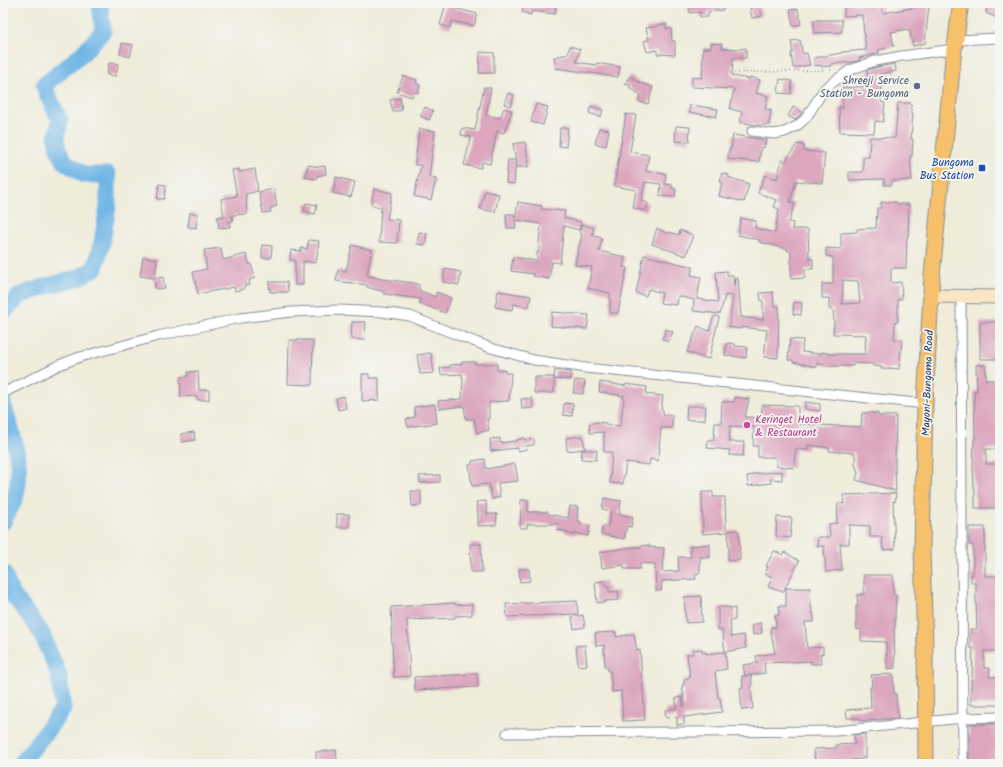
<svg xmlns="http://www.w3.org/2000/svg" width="1003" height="767" font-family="Kalam,sans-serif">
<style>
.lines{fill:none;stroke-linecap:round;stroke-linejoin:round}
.river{stroke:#6eb5e5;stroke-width:17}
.building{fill:#dca6be;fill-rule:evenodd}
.street-casing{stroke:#858e9c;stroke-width:11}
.secondary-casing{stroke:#858e9c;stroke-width:15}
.primary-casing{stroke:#858e9c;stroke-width:17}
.path{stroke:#858e9c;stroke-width:1.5;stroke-dasharray:1 3;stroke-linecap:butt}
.street{stroke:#fff;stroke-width:9}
.secondary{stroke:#fbe6c4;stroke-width:13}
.primary{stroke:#f6c16b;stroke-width:15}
.service-dot{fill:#5c6f8a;stroke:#f6f6f2;stroke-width:1.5}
.transit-dot{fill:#1a4fb4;stroke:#f6f6f2;stroke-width:1.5}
.hotel-dot{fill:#d1479c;stroke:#f6f6f2;stroke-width:1.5}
.labels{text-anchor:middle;stroke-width:3.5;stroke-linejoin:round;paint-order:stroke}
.service-label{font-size:11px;fill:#4e5e75;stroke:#f6f6f2;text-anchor:end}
.transit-label{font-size:11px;fill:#164399;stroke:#f6f6f2;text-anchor:end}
.street-label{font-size:11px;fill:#1b2f5e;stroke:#f6f6f2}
.hotel-label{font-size:11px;fill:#b23c85;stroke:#f6f6f2;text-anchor:start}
</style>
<rect width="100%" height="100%" fill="#f6f6f2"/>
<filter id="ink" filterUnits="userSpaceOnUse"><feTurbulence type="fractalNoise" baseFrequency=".025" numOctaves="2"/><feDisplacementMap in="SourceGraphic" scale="8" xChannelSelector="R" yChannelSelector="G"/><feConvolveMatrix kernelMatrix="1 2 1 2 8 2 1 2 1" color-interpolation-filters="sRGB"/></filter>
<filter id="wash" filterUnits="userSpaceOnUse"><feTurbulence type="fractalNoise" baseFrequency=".012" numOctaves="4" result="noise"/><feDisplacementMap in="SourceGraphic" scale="16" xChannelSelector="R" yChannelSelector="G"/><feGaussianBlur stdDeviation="0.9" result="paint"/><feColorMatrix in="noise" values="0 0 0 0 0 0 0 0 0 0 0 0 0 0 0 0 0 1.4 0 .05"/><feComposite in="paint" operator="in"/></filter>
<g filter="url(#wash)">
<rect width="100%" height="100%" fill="#efecda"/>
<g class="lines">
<path class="river" d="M3,312L21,295L47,286L78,278L95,268L102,242L108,206V175H84L65,162L58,149L56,138L60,120L48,96L44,85L83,53L103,31L100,3
M3,404C12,432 24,464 16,494C14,504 7,513 3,522
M3,573L12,594L41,632L59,676L63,709L41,738L20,764"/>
</g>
<g id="blocks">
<path class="building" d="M446,3H456L454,8L477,14L474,26L452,21L450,28L440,25Z
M524,3H556L555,14L532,11L531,15L522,12Z
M688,3H723V10L708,12V17H700V12L690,13Z
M749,3H759L762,16L752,18Z
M844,3H853V4L882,3L883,13L929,5L925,43L913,46L909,29L891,32L894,46L878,50L879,53L859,58L860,60L854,62L831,64L832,66L821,67V65L814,66V58L842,53V52L866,50L862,15L844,16Z
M987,3H1000V17H995L986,13Z
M798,9L801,24L793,26L790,10Z
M814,20H842V32L814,33Z
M666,24V29L671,28L672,41H675V55L657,54V50L647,52L644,41L649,40L646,28L658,26V25Z
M800,40L802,51L803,54L807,53L810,65L793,68L791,53H793L791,41Z
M122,43L133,45L130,57L120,54Z
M711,43L722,44V48L741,49L746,48V58H733L732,76L750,79V77L760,80L756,93L768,96L765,109L771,110L769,125H756L740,122L742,112L730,109L734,89L692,87V77L702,78L703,48H711Z
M570,46L580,49L576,62L596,65L597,63L620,67L618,77L556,68L554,57L568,54Z
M480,52L494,53V73H479Z
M109,63L118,64L116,76L107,75Z
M895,64L896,71L880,74L882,86L881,102L885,103L883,122L875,121L874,133L840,132L839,106L843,109L842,88L869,86L867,70L877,67Z
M403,76L417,80L416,83L420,85L418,93L414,92L412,97L397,92Z
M630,76L639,82L653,87L648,104L638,101L641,95L630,88V85L624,84Z
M780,79L792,81L791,94L778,93Z
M484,87L491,88L486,115L500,118L504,108L512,111L504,133L497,131L490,164L482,162L481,168L464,165L471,137L461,135L462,128L475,130Z
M508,93L514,95L511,106L504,104Z
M400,98L402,110L393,112L390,100Z
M898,103H911V113H913L911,139H913L912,156H910L912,180L892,181V185H884V179L849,180V172H863V157H869L870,137L895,138Z
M536,104L548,107L543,125L531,122Z
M690,105L718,109L716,117L689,112Z
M591,106L603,110L601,117L589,113Z
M425,107L433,111L429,120L420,116Z
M793,107L802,112L800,115L795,120L788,116Z
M626,114L636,115L630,152L649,155L646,171L666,174L665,184L672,185V188L676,189L675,197L660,196L661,184L645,182L641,201L648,203L646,211L633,208L636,190L614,186Z
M676,126L690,127L689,142L675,141Z
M560,128H568L566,147L559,146Z
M599,128L609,130L606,146L595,144Z
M419,129L435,131L429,177L436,179L431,200L414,196L421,165H415Z
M733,135L766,140L764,148L761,147L759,162L728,159L729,149H731Z
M525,142L528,159H529L528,167H517L513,144Z
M797,144L804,145V151L825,153L822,183L796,181L790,202L795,203L789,222L793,223L792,229H808L809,259H813V269H805V278L791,279V252L787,250L788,249L759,242L760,240L738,235L741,218L756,221L755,228L775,233L779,209L774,207L777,200L758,193L765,175L777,179L782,159L785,162Z
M508,160H516L514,184L506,183Z
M308,165L318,167L325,166L326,174L317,176L316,179L305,177Z
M239,169V172L255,169L258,191L246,194L247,214L232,215L233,221L229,222L230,227L219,228L217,217L224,216L221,199L237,196L232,170Z
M722,173L729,175L728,177L749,184L744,202L719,196L722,182H720Z
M336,177L355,182L351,197L333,193Z
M159,184L166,185L164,199H157Z
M274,189L277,206L270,208L271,212L263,213L259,192Z
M374,189L392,193L387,219L399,220L397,243L379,242L381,207L371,205Z
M485,191L499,194L495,212L480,209Z
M518,202L542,206L541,209L565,211L564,218L581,222L579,230L564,226L560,263L552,262L549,279L533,276L534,274L511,271L513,257L537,261V252H539V242L541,224L515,220L516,228H507L506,214H514L515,218Z
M881,202H897V204H909L908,237H907L906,268H891V283L901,282L902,299H898V322H895L894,339L902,340L899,369L890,368V369H881L882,367L873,366V364L853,363V366H828L817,363V367L793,362V360H788L790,339L803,340L802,352L821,354L822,352L831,354H865L866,335L833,334L834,322L833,309H829V298H822V284H833V257L826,256V248L841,249V233L857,232V229L876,228L877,208H881ZM843,280L858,281L860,303L842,304Z
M306,203L317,205L315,214L304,211Z
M190,213L198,214L196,228L188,227Z
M582,224L594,228L592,235L602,238L599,251L625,257L623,267H627L618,313H610V293L588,288L592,267L575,265L582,234L579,233Z
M657,228L668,234L669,232L679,235L680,230L693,235L686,256L652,244Z
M419,232L427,233L425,245L417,244Z
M309,240L319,241L316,263L303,261V285H295V260H290L291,250L301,251V248L307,249Z
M262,245L272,246L271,258H262Z
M352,245L372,250L367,275L382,279L414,283L419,285V290L435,297L437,292L451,298L445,313L419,303L421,299L384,294V292L367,287V285L336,281L338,270L346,271Z
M221,248L223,260L246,254L249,264H251L255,278L249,280L250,285L244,286V289L235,291L234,287L198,294L193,272L207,269L204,250Z
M644,255L693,267L691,275L701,277L697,299L718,302L716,272L727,271V275H733L734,285L735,278H738L741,317L763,320V301H761L760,293L773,292L774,306H779L778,358L764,357L767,330L741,327V329L729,327L733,296L725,295L720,314L693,311L694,300L678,296L677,305L660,303L662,293L648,289L646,296L636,293Z
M143,257L157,259L155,278L140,276Z
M445,269L461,272L459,285L443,282Z
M163,277L165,288L156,289L154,279Z
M269,282H287L288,292H270Z
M498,291L531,296L529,307L513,304L512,310L495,307Z
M794,302L802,303L801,315L793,314Z
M552,312L589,315L587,329L551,326Z
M714,316L719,317L709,359L698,356L687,352L698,326L709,331Z
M352,322H366L365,340L351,339Z
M980,322H1000V359H980Z
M666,329L673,332L668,342L662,339Z
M289,340H313L312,385L288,384Z
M727,343L735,344V346L747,347L746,358L725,355Z
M431,353L434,373L420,374L417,355Z
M462,362H475V364H497V370H505V373H511L509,401L489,402V419H487L489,430L477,433L474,419H466L464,406L439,409L438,401L462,399L463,377H462V374L441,375L440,368L450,367V365L462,364Z
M976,365H985L986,380H1000V449H986V464H1000V508H975V489H974L973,466L974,439H975L974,391H977Z
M555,370L571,372V380L554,379Z
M198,371L199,390H209V400H198L197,396L181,397L180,377L188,376V372Z
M362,374H369V378H379V400L362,401Z
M534,377H554V393H534Z
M575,380L585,381L583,394L573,393Z
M600,382L625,386L626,384L647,387L646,394L663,396L661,410H663V415H672V428H661L659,448H660L658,461L650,459L649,465L626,462L624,477H623V484L610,483L612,452H604V432L590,433L589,424L596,422L606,423V425L620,426L624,399H623L624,396L599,392Z
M344,396L346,408L338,410L336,398Z
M735,397L749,399L745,417L761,418L762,405L798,406V424L861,427L862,413H878V416H896L895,466L896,491L856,480L858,473L855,464V453L829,451L830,448L808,445V450L796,449L793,468L776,466V457H758V446H753L754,427L730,426L729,442H744L743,456L729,455L730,450L707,448L708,440H714L715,423H721L722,402H734Z
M532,398L533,408L522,409L521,399Z
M805,402L820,404V411L805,409Z
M564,403L573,404L572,416L563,415Z
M435,404L437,423L408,427L406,419L415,417L414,407Z
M687,406H706L705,420H686Z
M194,432L195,440L182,442L181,434Z
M583,436L585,449L567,451L566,438Z
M500,438V443L517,441V440L525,438V440L534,439V445L526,446L527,449L518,451V448L491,451L490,439Z
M582,450H597L596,460L581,459Z
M485,459L486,469L515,464L518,481L498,483L500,497L492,499L489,484L472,486L469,465H472V461Z
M782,471V480L770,479L771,483L748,486L747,476L753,475V474Z
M440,475V482L420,483L419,476Z
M411,491H421V505L412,506Z
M702,492H713V497H725L726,532L703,534Z
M896,493L895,502L893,501L895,549L883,550L882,537H870V526L849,525V544H840L842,570L826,572L824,546H817L818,537H830L829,524L837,523L838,503L844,504L843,495Z
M604,498L621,501L619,514L633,517L631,527L627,526L624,539L601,534L603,526H608L611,511L602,509Z
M521,500H528V512H548V514L568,518L570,506L578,507L577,515H578L577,520L580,521V524L590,526L588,536L575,533V535L566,533V531L557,530L559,524H527V528H520Z
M486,501L487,514H497L496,525L478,526V514L476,502Z
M337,514H349V527H337Z
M777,517L792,518L790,538L776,536Z
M969,527H985V576H1000V651H984V668H990L989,677H1000V705H971V679H972L973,648H970V629H977L976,601V583H971V575H973V545H969Z
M737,530L739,532L740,560L728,561V551H729L728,531Z
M470,544H481L482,572H471Z
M710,544V557H700V573L695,574L696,579L662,581L661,591H656L655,564L640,563V569H624V565L602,568L600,552L632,547H641V546L649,545V547L664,548L662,572L679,571L678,557H691L690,546Z
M774,551L783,555L785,552L799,561L783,592L768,587L772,577L765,574L768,567L766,566Z
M519,569H529L530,581L520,582Z
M864,575H893V594L896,595L895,615V628H894L895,668L887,669L886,642L861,641V629L857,630L856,619V606H858L857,595L864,594Z
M605,581L606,587H609V592L618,591L619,600L605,601V602L597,603L595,582Z
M786,588H810L811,604L812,613L813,612L814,622H805L807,648L823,647V654H820L821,664H811V661L764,663L765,673L745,676L743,665L757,663L756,656L775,653L770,628L776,627L775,615H779V606H786Z
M701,596L702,622L686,623L684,597Z
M577,601L578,614L507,617L506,604Z
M455,603V605L472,604V615L455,616V618L407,620L410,676L394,677L391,628H392L391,607Z
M718,607H730V609L735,608V620H730L731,637L744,635L746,648L725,652L722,630H718Z
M583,615L585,627L574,629L572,617Z
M761,623L762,633L753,635L752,625Z
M616,632V637L634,634L637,651L640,650L645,720L623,721L621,691L612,692L610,671H608V667H605L604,645L596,646L595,633Z
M585,645L587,665L578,666L576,646Z
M702,649V653L706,652V654L725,652L727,669L716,671V672L715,673L718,698H720L722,712L684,717V724L677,725V717L666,718L665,710L676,708V698L682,697L683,707L685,706L682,685H684V679L690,678L687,654H693V650Z
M477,674L478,687L415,690L414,677Z
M893,674L894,694L896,693L898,718L860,721V718H847L846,710L871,708L870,687H872L871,675Z
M751,675L752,686L751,687L753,709L742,710L740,688L743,687L742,676Z
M969,724H1000V762L972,763L969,759Z
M865,734V758H862V759L850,760V764H815L814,749L836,748V745L855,744L854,735Z
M336,750L337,760L316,762V752Z"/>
</g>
</g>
<g filter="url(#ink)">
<use href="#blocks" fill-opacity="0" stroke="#858e9c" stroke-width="1"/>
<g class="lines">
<g class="street-casing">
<path id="street" d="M956,40L1000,38
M752,131L774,134L785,132L797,126L806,118L825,88L850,70L875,61L902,56L954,49
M961,296L963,764
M3,393L59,365L80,357L158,336L240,318L291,312L340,310L382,312L410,316L437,327L491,348L534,360L586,368L925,404
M507,733L836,731L963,718L1000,717"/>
</g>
<g class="secondary-casing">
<path id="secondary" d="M931,296L1000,297"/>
</g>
<g class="primary-casing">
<path id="primary" d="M926,764L925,648L922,549L925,404L932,275L954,49L956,40L958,23L961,3"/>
</g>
<path class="path" d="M730,73L834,70"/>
<use href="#street" class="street"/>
<use href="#secondary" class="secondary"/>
<use href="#primary" class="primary"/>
</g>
</g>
<circle class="service-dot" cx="917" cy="86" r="4"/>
<rect class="transit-dot" x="978" y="164" width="8" height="8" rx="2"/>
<circle class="hotel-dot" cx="747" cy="425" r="4"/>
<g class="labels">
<g class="service-label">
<text x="909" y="84">Shreeji Service<tspan x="909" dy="13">Station - Bungoma</tspan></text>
</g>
<g class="transit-label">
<text x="974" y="166">Bungoma<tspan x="974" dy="13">Bus Station</tspan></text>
</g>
<g class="street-label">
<text transform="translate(927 383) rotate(-88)" y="4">Mayoni-Bungoma Road</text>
</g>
<g class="hotel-label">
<text x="755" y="423">Keringet Hotel<tspan x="755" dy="13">&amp; Restaurant</tspan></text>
</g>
</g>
<rect width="1003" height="767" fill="none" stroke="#f6f6f2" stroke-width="16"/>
</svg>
